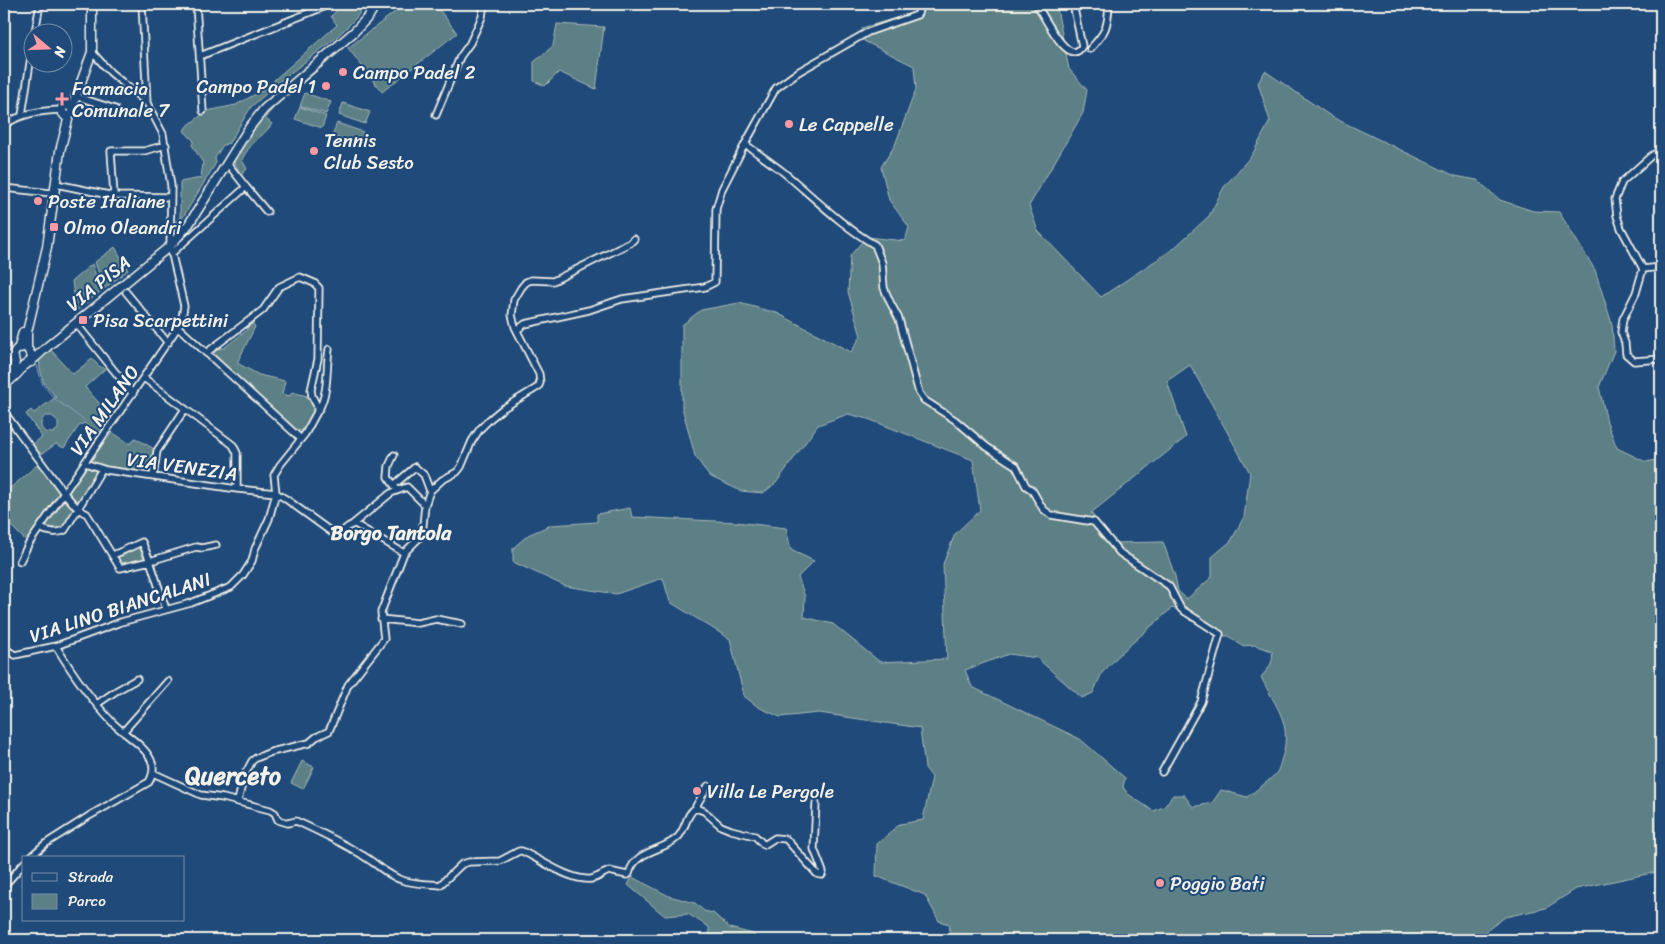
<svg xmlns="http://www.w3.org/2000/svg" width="1665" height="944" font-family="Sriracha,sans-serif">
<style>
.green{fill:#5c8085;stroke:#a8b8b6;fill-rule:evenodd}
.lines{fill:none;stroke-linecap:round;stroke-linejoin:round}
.stream{stroke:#89a8bc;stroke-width:1}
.street-casing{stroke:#f4f1e8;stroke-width:9}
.secondary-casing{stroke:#f4f1e8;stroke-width:11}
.street{stroke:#1f4a7a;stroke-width:5.5}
.secondary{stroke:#1f4a7a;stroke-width:8}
.poi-dot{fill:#ff9aa2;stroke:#1f4a7a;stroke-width:2}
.labels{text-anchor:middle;stroke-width:4;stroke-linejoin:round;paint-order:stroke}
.poi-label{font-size:19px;fill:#f4f1e8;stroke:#1f4a7a;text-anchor:start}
.street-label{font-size:19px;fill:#f4f1e8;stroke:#1f4a7a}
.neighbourhood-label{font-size:20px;font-weight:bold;fill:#f4f1e8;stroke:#1f4a7a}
.district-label{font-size:24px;font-weight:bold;fill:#f4f1e8;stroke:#1f4a7a}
</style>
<rect width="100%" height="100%" fill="#1f4a7a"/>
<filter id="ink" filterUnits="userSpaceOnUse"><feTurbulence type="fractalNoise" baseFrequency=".02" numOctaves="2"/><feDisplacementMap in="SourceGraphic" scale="10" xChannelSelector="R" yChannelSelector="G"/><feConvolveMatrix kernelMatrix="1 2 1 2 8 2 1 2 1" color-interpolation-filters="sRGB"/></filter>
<g filter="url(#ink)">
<path class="green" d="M344,4H366L356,18L337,37L284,78L251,107L229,143L223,145L215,158L216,163L180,222L174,229V224L180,217V182L201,178L203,163L192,145L194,141L184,131L186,127L207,111L236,105L274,84V80L337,25L331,16Z
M405,4H435L457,33L382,92L348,48Z
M910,4H1056L1069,69L1087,90L1083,113L1029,206L1038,231L1101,297L1173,249L1209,216L1224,187L1252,155L1270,121L1258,83L1265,71L1332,117L1455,176L1477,180L1500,200L1533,211L1559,212L1595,270L1612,324L1614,351L1599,387L1607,422L1617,448L1646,462L1661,459V871L1576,889L1546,908L1505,917L1474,940H951L949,924L939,921L925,895L876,876L877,844L900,824L923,820L932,777L925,768L920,728L819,713L780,717L758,707L744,696L730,639L670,602L663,578L616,594L565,586L513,562V548L528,535L551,525L597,522V514L630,508L632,517L736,522L786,528L791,550L814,561L798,577L805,597L804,617L833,624L880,662L947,659L943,564L955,534L980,510L973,460L868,419L848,414L818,425L776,483L763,493L741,491L709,476L695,456L682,407V325L701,310L739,303L777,313L851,352L861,336L848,292L850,256L866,237L905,241L909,227L889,200L881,167L895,145L916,89L914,66L864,41L862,28L916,12ZM1190,365L1250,473L1244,517L1231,541L1212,557V577L1187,599L1178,591L1175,576L1163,542L1114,543L1091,513L1186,437L1167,381ZM1172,608L1197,616L1215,636H1229L1242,646L1255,645L1272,651C1274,662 1269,668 1261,677C1276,708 1294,724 1281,761C1280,764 1279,769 1277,772C1272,779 1255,791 1247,797L1221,790L1212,803L1193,807L1184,795H1173L1164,807L1153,811L1128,794L1123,787L1125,778L1080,739L972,687L965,670L1009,654L1037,658L1082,698L1093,693L1102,673L1122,652Z
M557,24L604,27L596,89L559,72L545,86L534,81V62L553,46Z
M338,50L340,52L276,105L265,118L272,124C262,138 249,143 242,160L247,169L241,175L234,162V156L265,112Z
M305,93L331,102L326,114L300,106Z
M343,103L370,112L365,124L339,115Z
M300,107L326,116L322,128L295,119Z
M337,123L363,132L358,145L332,136Z
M115,247L128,270L104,289L95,262Z
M92,264L101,291L76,311L72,281Z
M250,323L254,325L255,327L237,363L259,375L285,381L282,394L290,396L292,392L307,396V398C320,408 310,419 304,429L301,431L296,430L214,355V352L219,348H224L247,330V325Z
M50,349L73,374L92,359L99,366L105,369L85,387L112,418L99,436L84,423L79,426L64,448L56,444L40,455L33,444L42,437L26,414L31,410L34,413L56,397L44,383L40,369L39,358ZM45,416H52L58,421V429L53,433L45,432C39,427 40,421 45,416Z
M112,432L130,444L135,438L154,449L151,473L105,466L91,461Z
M37,465L60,492L26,541L4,519V492L14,485Z
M87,467L96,471L97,472L78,503H76L69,492Z
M65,499H66L73,510C64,525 66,529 48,528L46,526Z
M139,547L145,562L120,567L118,558Z
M302,761L314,767L303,789L291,783Z
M632,877L669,896L695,903L704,911L713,913L730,928L753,934L759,940H709V927L688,914L665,916L628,885Z"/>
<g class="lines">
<path class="stream" d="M36,363L43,385L56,400L84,420"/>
<g class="street-casing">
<path id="street" d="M142,4L147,103
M196,4L203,111
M1036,4C1043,13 1069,70 1082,46L1073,4
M35,32L40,4
M1090,49C1106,32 1108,27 1109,4
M92,52L110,72L147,103L163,134L171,186L170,246L184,306L182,318L178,327L301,439
M200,56L321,8L327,4
M75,96L115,109
M22,115L32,50
M436,115L460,57L470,43L482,17L484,4
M4,125C22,113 40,111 61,110
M745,144C757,153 770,162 782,171C814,197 839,224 875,245L882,263L884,288L890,302L899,319L919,393L924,400L955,420L987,447L1016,466L1026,486L1032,490L1043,509L1051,515L1094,522L1120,553L1169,586L1181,609L1220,634L1201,702L1162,772
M1661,150L1651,156L1622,182L1615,199L1617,216L1621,228L1643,269L1636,293L1623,319L1621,332L1625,343L1626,354L1634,361L1661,359
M227,163L246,187
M56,184L114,196L171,197
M4,188L51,193
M114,196L111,151H144L166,145
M171,254L246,187L267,212
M1643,269L1661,267
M126,292L168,343
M79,327L133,394
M517,330L525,324L589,310L622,299L705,287L715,282L716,209L722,189L745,144L776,88L798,72L868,32L917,15C920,11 919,8 916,4
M4,358L14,352
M144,378L233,445L237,453V489
M318,411C329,393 326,370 329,349
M4,412L64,493L78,509L87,514L120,568L150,561L142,542L113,555
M394,455L389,466L388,477L396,488
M85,463L106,470L237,489L276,493L286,499L334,534C343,535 347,524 355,524L404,553
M153,477L157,451L185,409
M394,485L415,467L424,475L430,491
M353,524L391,493L407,487L425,505
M40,528C47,532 58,534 65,530L102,469
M20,561L28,545L178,327
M166,609L150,561L196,547L202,548L216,545
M381,619L418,623L436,619L462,624
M4,648L15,655L56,646L121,622L191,603L231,587L243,575L252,561L255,549L269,519L276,493L274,475L280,465L305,434L317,412V406L312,396L311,390L318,359L319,288L314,283L300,277L279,287L263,310L206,353
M97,704L116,691L137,679
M123,732L168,681
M153,773L201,795L223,798L270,810L275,813L278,820L288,823L296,821C318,831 341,842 362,855C376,863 389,877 405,881C417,884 429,884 440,885L462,864L469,862L500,861L519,851H522C541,860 570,881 591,879C598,878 603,873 609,871L627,875L629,874C635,849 663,852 678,837C686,829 686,813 696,808
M238,801L244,776L252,761L256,758L271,752L309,743L316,737L329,731L348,685L384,639L381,612L404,553L422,535L425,505L430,491L442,480L457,472L461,467L472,441L480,429L490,419L502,409L538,387L540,383L539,374L515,327L512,315L514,300L521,288L526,282L531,280L553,281L630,243L634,239
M696,808L704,811L721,826L731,830L755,836L764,845L775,838L786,839L817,874L822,875L823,872L814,849L816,803
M696,808V806L708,786
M29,858L45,844L89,816L149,782C153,775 155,768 151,760C144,745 125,735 113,723C92,701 71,671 56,646
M4,886L24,863"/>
</g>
<g class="secondary-casing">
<path id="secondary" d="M72,107L92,52V4
M19,347L23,332
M31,362L32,356L27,348V332L47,247L60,151L69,116L73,111L70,106L65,105L62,109V112L65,116H69
M11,378L15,362L13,354L17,349L23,347
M4,386L17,374L24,366L36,357L48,346L170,246L189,224L249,128L264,109L354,32L369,16L376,4"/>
</g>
<use href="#street" class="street"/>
<use href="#secondary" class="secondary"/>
</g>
</g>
<g class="poi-dot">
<circle cx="343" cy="72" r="5"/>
<circle cx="326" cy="86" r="5"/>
<path d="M59.5 91.5h5v5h5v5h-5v5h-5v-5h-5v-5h5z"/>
<circle cx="789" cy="124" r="5"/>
<circle cx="314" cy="151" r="5"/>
<circle cx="38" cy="201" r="5"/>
<rect x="49" y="222" width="10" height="10" rx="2.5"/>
<rect x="78" y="315" width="10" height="10" rx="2.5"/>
<circle cx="697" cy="791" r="5"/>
<circle cx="1160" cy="883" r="5"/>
</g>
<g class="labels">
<g class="poi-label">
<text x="353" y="79">Campo Padel 2</text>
<text x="316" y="93" text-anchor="end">Campo Padel 1</text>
<text x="72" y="95">Farmacia<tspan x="72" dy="22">Comunale 7</tspan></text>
<text x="799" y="131">Le Cappelle</text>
<text x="324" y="147">Tennis<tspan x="324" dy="22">Club Sesto</tspan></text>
<text x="48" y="208">Poste Italiane</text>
<text x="64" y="234">Olmo Oleandri</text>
<text x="93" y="327">Pisa Scarpettini</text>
<text x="707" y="798">Villa Le Pergole</text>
<text x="1170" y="890">Poggio Bati</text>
</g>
<g class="street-label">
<text transform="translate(98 283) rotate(-39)" y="7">VIA PISA</text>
<text transform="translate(104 410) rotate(-55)" y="7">VIA MILANO</text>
<text transform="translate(182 466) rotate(8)" y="7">VIA VENEZIA</text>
<text transform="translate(120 607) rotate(-18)" y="7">VIA LINO BIANCALANI</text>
</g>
<g class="neighbourhood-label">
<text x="391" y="540">Borgo Tantola</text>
</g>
<g class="district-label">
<text x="233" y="784">Querceto</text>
</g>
</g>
<rect width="1665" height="944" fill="none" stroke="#1f4a7a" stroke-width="20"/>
<rect x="10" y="10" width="1645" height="924" fill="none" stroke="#f4f1e8" stroke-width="2" filter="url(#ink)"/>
<rect x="22" y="856" width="162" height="65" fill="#1f4a7a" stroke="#748da6"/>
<rect x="32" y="873" width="25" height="8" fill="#1f4a7a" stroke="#748da6"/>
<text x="68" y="882" font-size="15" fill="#f4f1e8">Strada</text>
<rect x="32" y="894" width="25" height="15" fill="#5c8085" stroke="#748da6"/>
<text x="68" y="906" font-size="15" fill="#f4f1e8">Parco</text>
<g transform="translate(48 48) rotate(109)"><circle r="24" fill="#1f4a7a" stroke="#748da6"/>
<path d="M0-4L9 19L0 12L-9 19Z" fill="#ff9aa2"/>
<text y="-8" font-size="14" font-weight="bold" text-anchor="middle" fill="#f4f1e8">N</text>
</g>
</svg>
